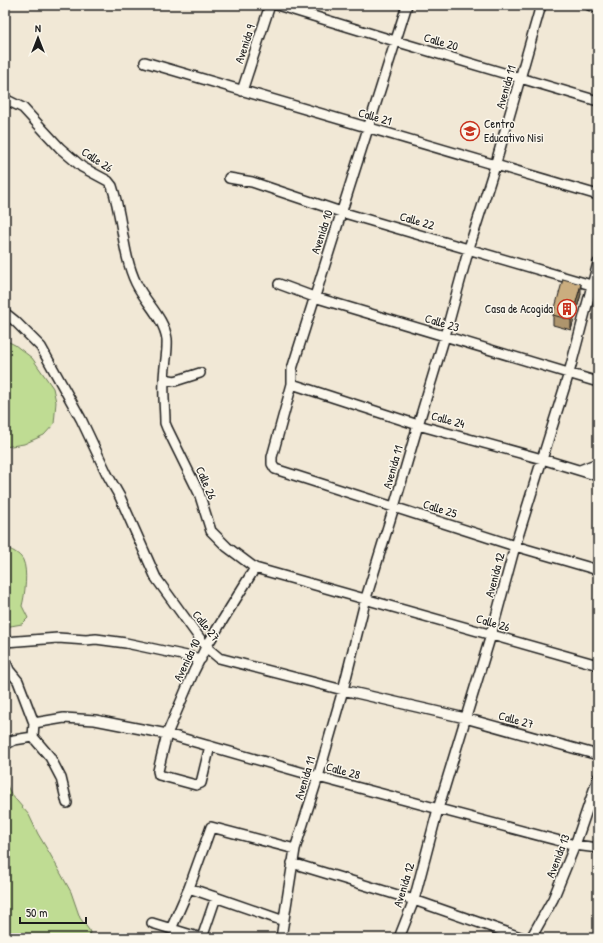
<svg xmlns="http://www.w3.org/2000/svg" width="603" height="943" font-family="'Patrick Hand',sans-serif">
<style>
.green{fill:#bfdc93;stroke:#6e7c58}
.lines{fill:none;stroke-linecap:round;stroke-linejoin:round}
.street-casing{stroke:#1c1c1c;stroke-width:12}
.street{stroke:#fbf7ec;stroke-width:9}
.wall{fill:#ae956d;stroke:#1c1c1c}
.shaded-wall{fill:#8d7959;stroke:#1c1c1c}
.building{fill:#caad7f;stroke:#1c1c1c}
.labels{text-anchor:middle;stroke-width:3;stroke-linejoin:round;paint-order:stroke}
.street-label{font-size:12px;fill:#1c1c1c;stroke:#fbf7ec}
.poi-label{font-size:12px;fill:#1c1c1c;stroke:#fbf7ec;text-anchor:start}
</style>
<rect width="100%" height="100%" fill="#f1e8d6"/>
<filter id="ink" filterUnits="userSpaceOnUse"><feTurbulence type="fractalNoise" baseFrequency=".025" numOctaves="2"/><feDisplacementMap in="SourceGraphic" scale="8" xChannelSelector="R" yChannelSelector="G"/><feConvolveMatrix kernelMatrix="1 2 1 2 8 2 1 2 1" color-interpolation-filters="sRGB"/></filter>
<g filter="url(#ink)">
<path class="green" d="M5,340L15,345L32,358L53,388L56,402L54,424L44,435L24,444L5,447Z
M5,548C11,549 20,554 23,560C28,571 25,594 22,606L28,618L22,624L5,627Z
M5,782L11,794L29,815L38,834L50,854L71,892L80,918L89,930L92,938H5Z"/>
<g class="lines">
<g class="street-casing">
<path id="street" d="M277,5L395,41L598,101
M407,5L292,369V384L272,457V464L275,469L515,546L598,570
M589,5L598,8
M145,62L598,195
M242,91L270,5
M5,99L23,108L60,148L82,167L108,181L112,186C123,218 122,254 136,283C145,302 164,318 167,339C168,353 164,367 164,381C163,395 165,409 165,423L167,428L199,493L211,531L227,547L255,568L598,665
M229,178L252,182L341,212L598,287
M279,284L314,297L598,382
M5,313L15,321L41,347L81,419L107,474L120,497L156,578L206,647L219,658L343,690L465,718L598,755
M164,379L175,381L200,373
M292,384L418,425L542,459L598,476
M580,470L598,463
M5,642L58,638L86,640L96,639L126,643L201,659
M5,660L9,670L18,681L34,723L33,737L50,757L61,778L67,803
M34,723L64,718L95,720L167,734L318,777L575,845L598,848
M5,745L14,740L33,737
M210,746L201,783L196,785L159,775L158,771L167,734L194,671L206,647L255,568
M292,863L414,900L523,938
M189,888L284,921
M152,923L201,938
M171,929L189,888L211,827L295,849
M202,938L216,897
M281,938L295,849L318,777L343,690L366,598L394,507L418,425L445,336L469,248L495,166L541,5
M399,938L414,900L438,809L491,635L515,546L569,373L598,263
M531,938L553,899L575,845L598,778"/>
</g>
<use href="#street" class="street"/>
</g>
<path class="wall" d="M581,294L571,330L553,325V315Z"/>
<path class="shaded-wall" d="M581,284V294L571,330V320Z"/>
<path class="building" d="M563,279L581,284L571,320L553,315Z"/>
</g>
<defs>
<g id="school-ring" transform="scale(1)"><circle r="9.5" fill="#fbf7ec" stroke="#c8321e" stroke-width="1.5"/><path d="M0-5L7-2L0 1L-7-2ZM-4 1L0 2.5L4 1V4Q0 6-4 4Z" fill="#c8321e"/></g>
<g id="building-ring" transform="scale(1)"><circle r="9.5" fill="#fbf7ec" stroke="#c8321e" stroke-width="1.5"/><path d="M-4-6H4V6H1V3H-1V6H-4ZM-2.5-4.3h1.7v1.8h-1.7ZM.8-4.3h1.7v1.8H.8ZM-2.5-1h1.7V.8h-1.7ZM.8-1h1.7V.8H.8Z" fill="#c8321e"/></g>
</defs>
<g fill-rule="evenodd">
<use href="#school-ring" x="470" y="131"/>
<use href="#building-ring" x="567" y="309"/>
</g>
<g class="labels">
<g class="street-label">
<text transform="translate(441 42) rotate(16)" y="4">Calle 20</text>
<text transform="translate(245 44) rotate(-72)" y="4">Avenida 9</text>
<text transform="translate(506 87) rotate(-74)" y="4">Avenida 11</text>
<text transform="translate(375 117) rotate(16)" y="4">Calle 21</text>
<text transform="translate(97 160) rotate(33)" y="4">Calle 26</text>
<text transform="translate(417 221) rotate(16)" y="4">Calle 22</text>
<text transform="translate(322 232) rotate(-72)" y="4">Avenida 10</text>
<text transform="translate(442 323) rotate(17)" y="4">Calle 23</text>
<text transform="translate(448 420) rotate(15)" y="4">Calle 24</text>
<text transform="translate(393 467) rotate(-74)" y="4">Avenida 11</text>
<text transform="translate(206 483) rotate(67)" y="4">Calle 26</text>
<text transform="translate(440 509) rotate(18)" y="4">Calle 25</text>
<text transform="translate(495 575) rotate(-75)" y="4">Avenida 12</text>
<text transform="translate(493 623) rotate(16)" y="4">Calle 26</text>
<text transform="translate(206 626) rotate(51)" y="4">Calle 27</text>
<text transform="translate(187 660) rotate(-64)" y="4">Avenida 10</text>
<text transform="translate(516 720) rotate(15)" y="4">Calle 27</text>
<text transform="translate(343 771) rotate(15)" y="4">Calle 28</text>
<text transform="translate(305 778) rotate(-73)" y="4">Avenida 11</text>
<text transform="translate(558 856) rotate(-69)" y="4">Avenida 13</text>
<text transform="translate(404 885) rotate(-73)" y="4">Avenida 12</text>
</g>
<g class="poi-label">
<text x="484" y="128">Centro<tspan x="484" dy="14">Educativo Nisi</tspan></text>
<text x="553" y="313" text-anchor="end">Casa de Acogida</text>
</g>
</g>
<rect width="603" height="943" fill="none" stroke="#fbf7ec" stroke-width="20"/>
<rect x="10" y="10" width="583" height="923" fill="none" stroke="#1c1c1c" stroke-width="1.5" filter="url(#ink)"/>
<g transform="translate(38 38)" stroke="#fbf7ec" stroke-width="3" paint-order="stroke">
<path d="M0-3L7 15L0 10L-7 15Z" fill="#1c1c1c"/>
<text y="-6" font-size="11" font-weight="bold" text-anchor="middle" fill="#1c1c1c">N</text>
</g>
<path d="M20 917v6h66v-6" fill="none" stroke="#1c1c1c" stroke-width="2"/>
<text x="26" y="917" font-size="12" fill="#1c1c1c" stroke="#fbf7ec" stroke-width="3" paint-order="stroke">50 m</text>
</svg>
